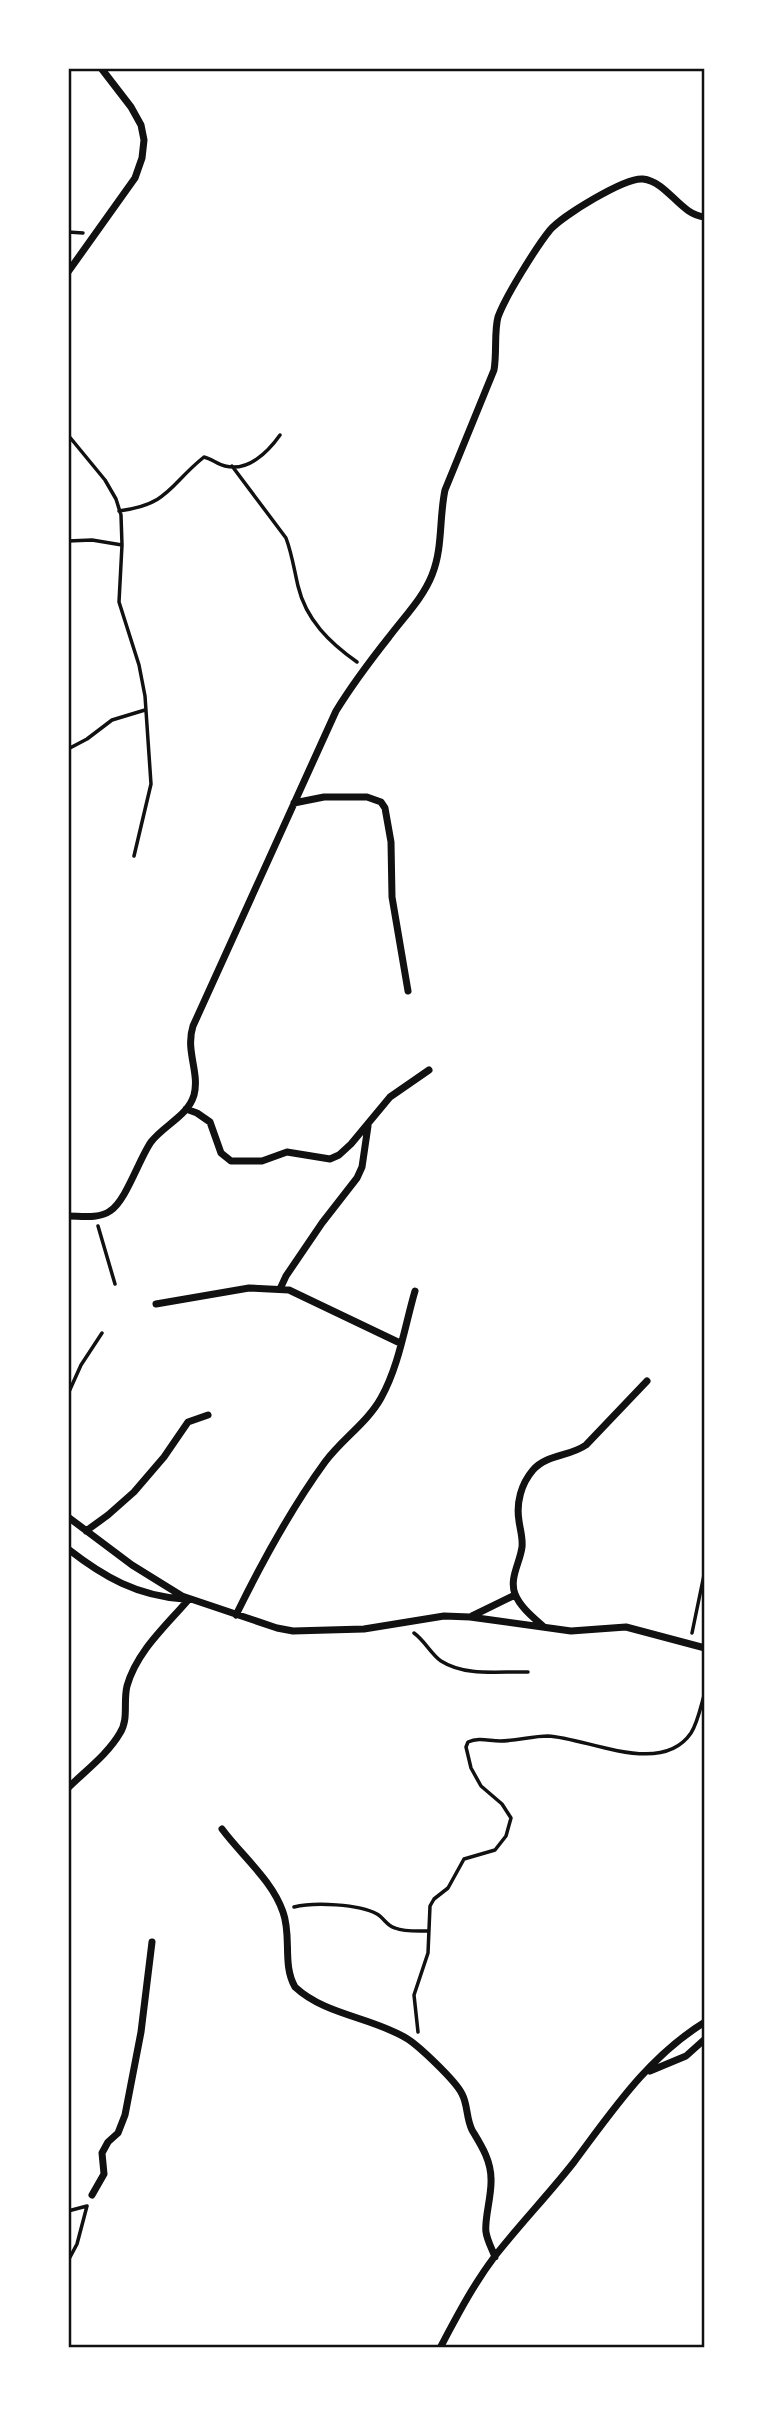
<svg xmlns="http://www.w3.org/2000/svg" width="773" height="2416" font-family="'PT Sans Narrow',sans-serif">
<style>
.lines{fill:none;stroke-linecap:round;stroke-linejoin:round}
.path{stroke:#111;stroke-width:3.5}
.minor{stroke:#111;stroke-width:7}
.neatline{fill:none;stroke:#111;stroke-width:2.5}
</style>
<rect width="100%" height="100%" fill="#fff"/>
<g class="lines">
<path class="path" d="M68,232L83,233
M68,435L105,480L116,499L121,515L122,545L119,602L139,665L145,696L151,784L134,856
M232,466L286,538C292,554 294,569 298,586C306,620 330,643 357,662
M119,511C170,504 169,485 204,457C212,459 217,464 225,466C248,472 268,452 280,435
M68,541L92,540L122,545
M68,749L87,739L112,720L145,710
M98,1226L115,1284
M68,1394L81,1365L102,1333
M414,1633C425,1641 431,1654 441,1661C466,1677 500,1671 528,1672
M692,1633L705,1570
M294,1907C314,1902 359,1904 377,1914C384,1918 387,1926 395,1928C405,1932 418,1931 428,1931
M418,2032L414,1995L428,1953L430,1906L434,1899L448,1888L464,1859L495,1850L506,1836L511,1818L502,1804L481,1786L471,1768L466,1747L468,1742C479,1737 489,1741 500,1741C516,1741 532,1736 548,1736C588,1738 661,1777 691,1733C698,1722 701,1705 705,1692
M68,2211L87,2206
M68,2261L77,2244L87,2206"/>
<path class="minor" d="M68,272L135,178L142,158L144,140L141,125L131,107L101,68
M294,803L324,797H367L381,802L385,808L391,842L392,897L408,991
M186,1109L197,1113L210,1122L221,1153L231,1161H262L287,1152L330,1159L339,1155L351,1144L390,1097L429,1070
M68,1216C81,1216 99,1219 110,1211C126,1201 139,1159 151,1142C164,1125 188,1116 194,1095C200,1072 185,1051 193,1026L336,711C352,685 370,661 389,637C404,617 423,598 432,575C443,548 439,518 445,490L494,370C497,353 494,331 498,317C505,297 537,246 550,230C562,216 625,177 643,179C668,182 680,215 705,217
M280,1289L286,1276L322,1223L357,1178L362,1167L368,1126
M156,1304L249,1288L289,1290L400,1343
M68,1517L132,1565L182,1596L277,1628L293,1631L364,1629L444,1616L470,1617L571,1631L626,1627L705,1648
M86,1531L108,1515L134,1492L164,1457L188,1422L208,1415
M68,1549C104,1577 137,1596 184,1599
M236,1615C262,1562 290,1510 325,1462C342,1439 367,1423 381,1398C399,1366 405,1325 415,1291
M472,1616L515,1595
M544,1627C534,1618 520,1607 515,1594C509,1578 520,1563 522,1547C523,1538 520,1529 519,1521C516,1503 521,1484 533,1470C547,1454 569,1457 586,1445L647,1381
M68,1788C85,1771 108,1754 120,1733C129,1719 123,1702 127,1686C137,1651 166,1626 189,1599
M222,1829C242,1856 272,1880 283,1912C292,1936 282,1965 295,1987C325,2015 371,2017 406,2038C418,2045 456,2081 462,2094C468,2105 466,2118 472,2130C481,2145 491,2160 491,2179C492,2195 484,2220 486,2232C487,2240 492,2249 495,2257
M650,2071L686,2056L705,2039
M92,2195L104,2174L102,2153L108,2142L118,2133L125,2115L141,2032L152,1942
M440,2348C457,2316 473,2285 495,2256C520,2224 549,2194 574,2162C613,2110 648,2057 705,2022"/>
</g>
<rect width="773" height="2416" fill="none" stroke="#ffffff" stroke-width="140"/>
<rect x="70" y="70" width="633" height="2276" class="neatline"/>
</svg>
